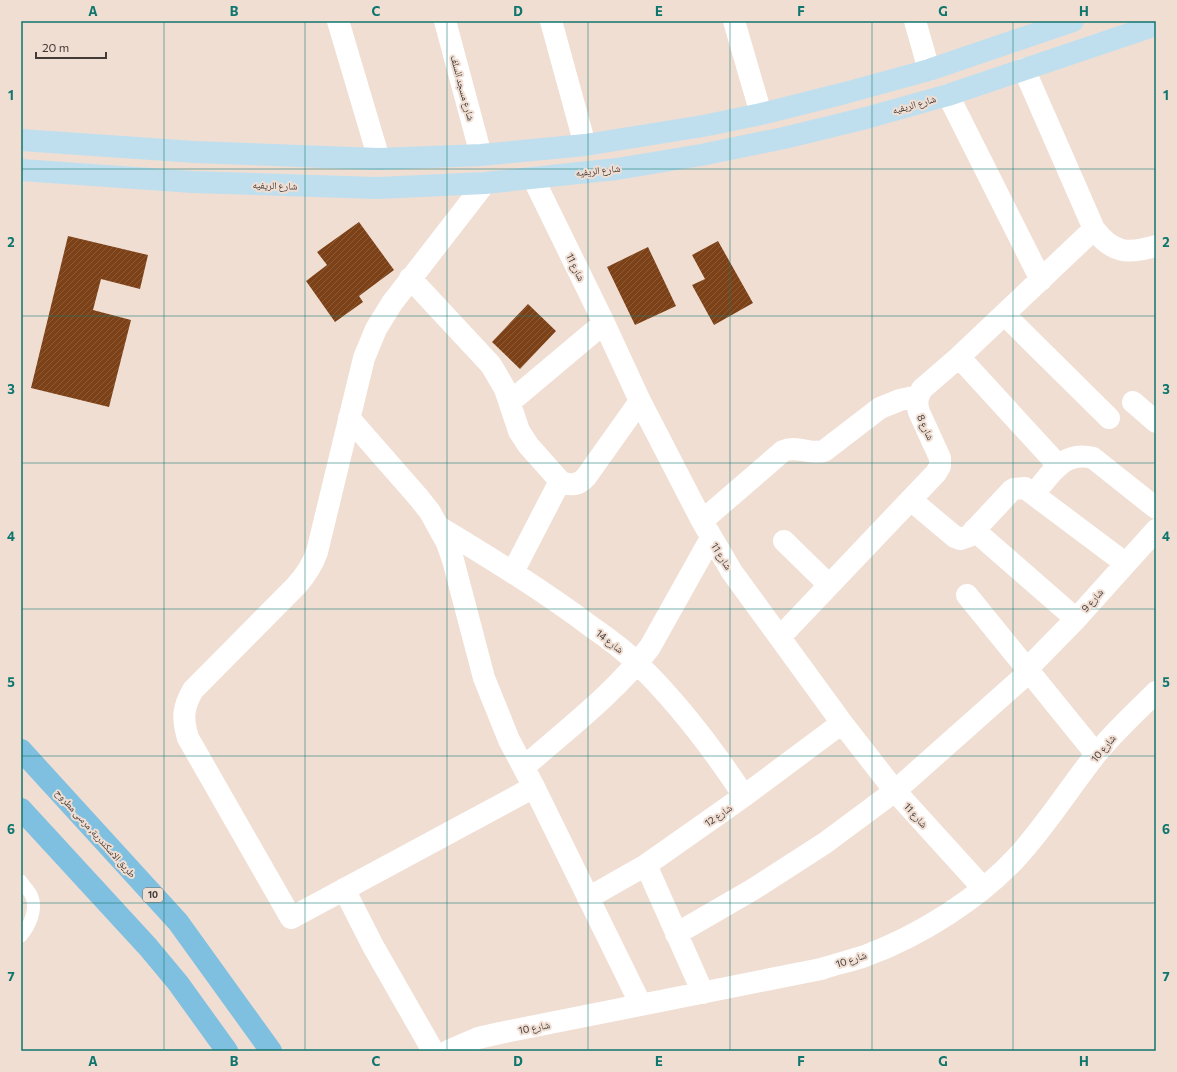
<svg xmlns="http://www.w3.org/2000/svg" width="1177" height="1072" font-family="Commissioner,'Noto Naskh Arabic',sans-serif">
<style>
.building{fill:url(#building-hatch)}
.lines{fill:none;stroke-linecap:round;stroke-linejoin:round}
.lane{stroke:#fff;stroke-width:13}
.street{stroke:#fff;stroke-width:22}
.secondary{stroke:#bfdfef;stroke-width:22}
.primary{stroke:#7fbfe0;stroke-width:22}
.grid{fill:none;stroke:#0f766e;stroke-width:1;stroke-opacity:0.55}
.labels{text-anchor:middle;stroke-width:4;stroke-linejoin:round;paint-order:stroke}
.shield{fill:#f0ded3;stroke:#766c66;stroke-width:1}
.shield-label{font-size:9px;font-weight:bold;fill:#423b37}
.street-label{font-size:10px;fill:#423b37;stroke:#f0ded3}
.neatline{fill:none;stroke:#0f766e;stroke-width:1.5}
.grid-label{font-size:13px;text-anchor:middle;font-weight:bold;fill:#0f766e}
</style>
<defs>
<pattern id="building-hatch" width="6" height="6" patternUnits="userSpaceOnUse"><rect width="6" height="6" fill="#7d4117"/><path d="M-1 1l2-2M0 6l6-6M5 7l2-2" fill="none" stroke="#8c5b39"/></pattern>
</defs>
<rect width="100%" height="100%" fill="#f0ded3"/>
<path class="building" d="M359,222L394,270L359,296L363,302L335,322L306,281L327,265L317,252Z
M68,236L148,255L140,289L101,279L93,310L131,320L109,407L31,388Z
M718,241L753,303L714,325L692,285L705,279L692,255Z
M648,247L676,306L635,325L607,267Z
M528,304L556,331L520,369L492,342Z"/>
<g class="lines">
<path class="lane" d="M21,881C24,886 30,891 32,897C37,910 29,927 21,936"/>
<path class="street" d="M338,21L379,159
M445,21L481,155
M551,21L585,145
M734,21L761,114
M915,21L929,70
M1024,69L1094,229C1113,254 1128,254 1156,246
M948,95L1041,280
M533,178L604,323L640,401L702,521L732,572L842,723L895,791L983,888
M485,183L392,303L376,329L364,358L317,552C312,566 306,575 296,586L193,690C183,707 182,718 188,738L291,918L534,787
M410,278L491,365L505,389L519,431L528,445L560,481C570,486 578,486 586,477L640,401
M1005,315L1109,418
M959,357L1058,465
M510,402L604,323
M1133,402L1156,422
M349,418L419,498L430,512L447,543L453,560L484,678L509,740L534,787L641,1005
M1034,494C1051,474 1063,450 1093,458L1156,508
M911,500L955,537L960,539L969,536L1011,491L1014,489L1025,488L1125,563
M702,521L783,451C797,445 810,455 824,451L880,408L900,400L918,396
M439,527C492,559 544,591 593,628C609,639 625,651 638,664C679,704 713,749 744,796
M974,530L1076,619
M784,541L829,585
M513,572L560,481
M967,595L1096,754
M780,637L936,473L940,466V458L919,412C916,403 917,397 922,389L959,357L1094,229
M1027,669L1076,619L1156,530
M524,767C567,729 615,693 650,647L711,538
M646,865L703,993
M344,889L373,946L433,1051
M588,898L646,865L744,796L842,723
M676,934L752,890L825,843L895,791L1029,672
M448,1051L478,1038L500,1033L821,969C836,964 850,961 865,956C919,936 979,899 1018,856C1047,824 1070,787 1097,753C1115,731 1136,712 1156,692"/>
<path class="secondary" d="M21,140L195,152L379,159L481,155L585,145L703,126L761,114L845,93L929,70L1073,21
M21,170L193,182L378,188L485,183L617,169L701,155L784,138L866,118L948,95L1156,25"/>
<path class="primary" d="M21,750L178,922L271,1051
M21,809L148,947L178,983L227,1051"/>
</g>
<path class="grid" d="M164,21V1051M305,21V1051M447,21V1051M588,21V1051M730,21V1051M872,21V1051M1013,21V1051M21,169H1156M21,316H1156M21,463H1156M21,609H1156M21,756H1156M21,903H1156"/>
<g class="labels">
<rect class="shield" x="143" y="888" width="20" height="14" rx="3"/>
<g class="shield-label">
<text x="153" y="898">10</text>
</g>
<g class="street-label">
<text transform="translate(463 88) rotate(75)" y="4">شارع مسجد السلف</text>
<text transform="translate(914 104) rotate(-16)" y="4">شارع الريفيه</text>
<text transform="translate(598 170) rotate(-6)" y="4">شارع الريفيه</text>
<text transform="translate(275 185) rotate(2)" y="4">شارع الريفيه</text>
<text transform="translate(576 267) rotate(64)" y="4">شارع 11</text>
<text transform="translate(926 427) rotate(65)" y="4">شارع 8</text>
<text transform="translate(722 556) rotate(58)" y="4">شارع 11</text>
<text transform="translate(1092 600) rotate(-48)" y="4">شارع 9</text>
<text transform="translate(610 641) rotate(38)" y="4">شارع 14</text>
<text transform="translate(1103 748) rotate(-50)" y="4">شارع 10</text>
<text transform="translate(718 815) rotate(-35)" y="4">شارع 12</text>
<text transform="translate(916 815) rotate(48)" y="4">شارع 11</text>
<text transform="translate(96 833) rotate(48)" y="4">طريق الاسكندرية, مرسى مطروح</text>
<text transform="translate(851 959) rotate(-18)" y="4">شارع 10</text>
<text transform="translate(534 1027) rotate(-11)" y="4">شارع 10</text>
</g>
</g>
<rect width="1177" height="1072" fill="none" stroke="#f0ded3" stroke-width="44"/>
<path d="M36 52v6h70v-6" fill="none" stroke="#423b37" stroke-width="2"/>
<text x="42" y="52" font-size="12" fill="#423b37" stroke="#f0ded3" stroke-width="3" paint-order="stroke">20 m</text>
<rect x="22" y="22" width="1133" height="1028" class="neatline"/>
<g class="grid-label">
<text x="93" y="16">A</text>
<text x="234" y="16">B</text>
<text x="376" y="16">C</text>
<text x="518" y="16">D</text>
<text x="659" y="16">E</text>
<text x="801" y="16">F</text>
<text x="943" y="16">G</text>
<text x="1084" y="16">H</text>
<text x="11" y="100">1</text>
<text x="1166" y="100">1</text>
<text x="11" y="247">2</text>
<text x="1166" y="247">2</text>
<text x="11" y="394">3</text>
<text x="1166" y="394">3</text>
<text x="11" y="541">4</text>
<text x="1166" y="541">4</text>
<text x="11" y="687">5</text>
<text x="1166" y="687">5</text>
<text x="11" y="834">6</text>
<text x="1166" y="834">6</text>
<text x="11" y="981">7</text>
<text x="1166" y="981">7</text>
<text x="93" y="1066">A</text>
<text x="234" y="1066">B</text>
<text x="376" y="1066">C</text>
<text x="518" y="1066">D</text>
<text x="659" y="1066">E</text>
<text x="801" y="1066">F</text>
<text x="943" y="1066">G</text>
<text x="1084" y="1066">H</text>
</g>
</svg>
